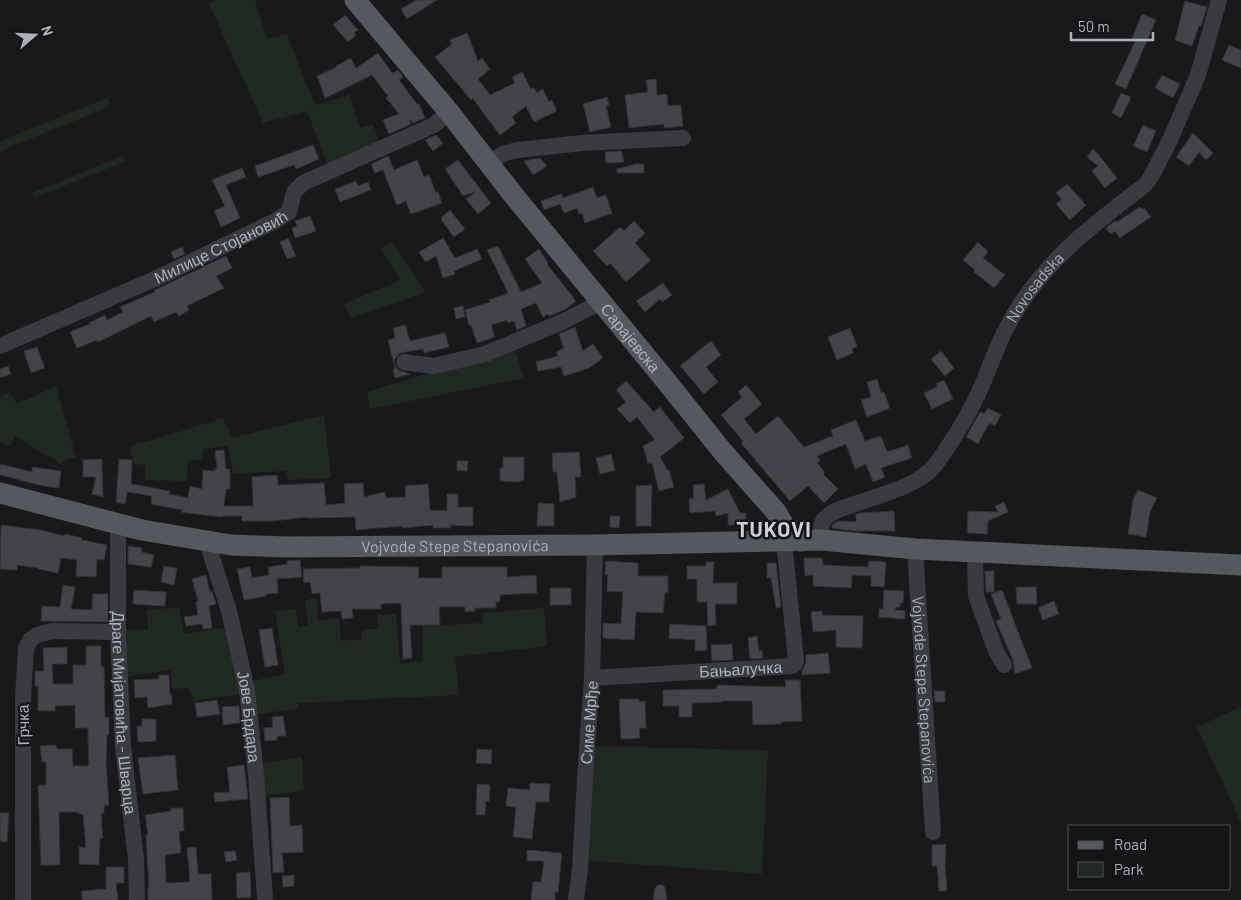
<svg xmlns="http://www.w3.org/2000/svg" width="1241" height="900" font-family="Barlow,sans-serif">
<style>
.green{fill:#202921}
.building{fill:#434448;stroke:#333337}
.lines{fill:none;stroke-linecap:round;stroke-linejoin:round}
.minor{stroke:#3a3b40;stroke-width:16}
.major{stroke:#56585f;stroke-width:21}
.labels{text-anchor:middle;stroke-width:5;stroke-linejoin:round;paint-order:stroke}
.street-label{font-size:16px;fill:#abb1bb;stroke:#141416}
.district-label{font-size:21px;font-weight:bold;letter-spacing:1px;fill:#cccfd7;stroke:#141416}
</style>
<rect width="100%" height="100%" fill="#19191b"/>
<path class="green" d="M214,0H255L267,39L287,34L315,105L350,95L360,128L373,124L381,146L328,166L307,111L263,123L209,4L214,1Z
M107,98L111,106L0,151V141Z
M122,156L126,161L34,198L32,193Z
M392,242L426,292L351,318L344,304L400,280L381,248Z
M514,347L524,378L370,409L367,392Z
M56,386L76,457L62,461L64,466L15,436L11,446L0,442V397L10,392L17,404Z
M324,415L331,478L288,480L286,471L233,474L228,446L204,449L202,460L188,461L187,481L145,480V465L134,464L129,446L153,440L223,418L232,438Z
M316,599L319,621L339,618L341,641L362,639L361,629H378L377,615L396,614L400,664L423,661V626L483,623V613L544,608L547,646L455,657L459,695L298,703V709L248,715L245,694L193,701L188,688L172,689L171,670L124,677L123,629L148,630L147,609L179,608L184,634L230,627L248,682L285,674L275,611L296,609L298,627L308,625L305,600Z
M1240,707L1241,708V823L1197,727Z
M590,746L768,750L762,874L581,860Z
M302,757L304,791L259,796L257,764Z"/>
<path class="building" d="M416,0H437L407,19L401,9Z
M1185,1L1207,7L1201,26H1199L1192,46L1175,40Z
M1142,14L1156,20L1126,89L1115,84L1135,42L1131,41Z
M345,15L358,30L354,33L356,35L348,42L333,25Z
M467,33L478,61L482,58L490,69L478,79L490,95L515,83L512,77L522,72L531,89L534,88L537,93L543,89L549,102L552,100L557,111L534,122L526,106L512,117L516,123L500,135L473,99L474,98L471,100L435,57L452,44L450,40Z
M1229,45L1241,50V68L1222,60Z
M378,53L392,73L393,72L394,73L398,70L403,77L399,80L417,104H419L425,118L413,123L409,119L411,124L389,134L383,120L399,114L386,98L388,96L372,75L325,98L317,76L337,67L336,66L351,58L356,68Z
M1162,75L1180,84L1173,98L1155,88Z
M656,79L657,95L667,94L668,106L681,105L683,126L664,128V124L629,128L625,95L648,92L646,80Z
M1121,93L1131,97L1121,118L1112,113Z
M607,97L609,105L606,106L611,127L590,132L583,104Z
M1143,125L1156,131L1147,152L1133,146Z
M1193,133L1213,153L1206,160L1199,152L1189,166L1176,157Z
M436,135L443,143L433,151L425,140Z
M313,145L319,159L296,169L294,165L258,177L255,166Z
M1093,149L1098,154L1117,178L1105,188L1092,171L1098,166L1087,157Z
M621,151L624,162L606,163L605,152Z
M388,156L394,170L417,160L424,177L429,175L436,193L438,192L442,203L411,214L406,201L397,205L383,170L375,173L371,164Z
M540,158L547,166L533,175L524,161Z
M458,160L491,203L478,214L466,199L475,192L463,196L445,169Z
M633,164H644V173H617V169L633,165Z
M242,168L246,177L226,185L240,218L221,227L214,211L225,206L212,180Z
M356,181L358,186L368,182L371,190L340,202L335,189Z
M1067,184L1086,205L1070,220L1056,204L1062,199L1056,193Z
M593,187L597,198L606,195L612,213L585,223L582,213L579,214L577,208L564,213L560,204L544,210L541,201L561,194L563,198Z
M1140,207L1142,209L1144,208L1151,217L1120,238L1115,231L1110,234L1106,228L1115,221L1117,222Z
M450,210L465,229L454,237L442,221V217Z
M310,216L316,231L295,238L292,228L297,226L295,221Z
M634,221L645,233L635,243L651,260L626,282L610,263L607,266L593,251L620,227L624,231Z
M288,238L296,256L287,259L280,242Z
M443,238L455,258L477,249L482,259L454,271L455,274L443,278L436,256L425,262L419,252Z
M978,242L988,252L983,258L1005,275L994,288L974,272L975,270L963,260Z
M498,246L521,292L542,283L525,259L539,249L548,263L547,264L576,301L566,309L549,316L548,314L543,317L536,303L521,309L526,326L517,330L514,321L508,323L507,320L491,325L495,337L477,343L471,325H469L465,310L490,302L489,300L508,293L487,250Z
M182,247L185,254L174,259L171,252Z
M226,256L232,268L216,276L224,288L187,306L189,310L179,316L176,312L154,322L151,316L98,342L97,340L77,348L70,332L90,324L89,323L105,315L107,320L123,312L120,307L155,292V290Z
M663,283L672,295L662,302L660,299L645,312L636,301Z
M463,306L465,317L456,319L454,308Z
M405,325L410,341L445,333L449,347L424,353L423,349L400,353L394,360L395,366L398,370L410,374L395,378L393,370L395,369L388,340L395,338L393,328Z
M575,327L583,351L593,344L603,358L589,368L564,376L561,367L538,371L536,362L558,356L556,352L564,348L559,334Z
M850,328L857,346L852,349L853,353L837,360L828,337Z
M711,341L721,355L706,367L718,382L704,394L680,366Z
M37,347L45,368L31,373L24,351Z
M941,351L954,368L945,376L931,359Z
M8,366L11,374L0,378V369Z
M877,379L881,393L884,392L890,408L867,417L861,400L871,397L867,382Z
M944,380L953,399L932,409L924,393L937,387L936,384Z
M626,381L654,412L660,407L684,438L660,457L668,471L669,470L674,487L659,491L652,463L648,464L643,446L655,440L637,417L630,423L617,409L626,402L616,390Z
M746,385L762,404L744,419L756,434L778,416L804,447L833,436L831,430L856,420L865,441L881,436L887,452L908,445L912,458L881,468L885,477L873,482L866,464L855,469L846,444L817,456L820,460L817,463L825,472L823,474L838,489L824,503L808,486L790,501L741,443L743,441L721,415L742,397L738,392Z
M988,408L1001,415L995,426L989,423L978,444L966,437L980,412L984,414Z
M224,450L226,469H230V489H226L224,506H253L252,477L263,476L277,475L278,485L324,483L326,505L345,503L344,484L363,483L364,497L385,492L386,498L406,497L405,486L428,484L430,510L447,511V494H458V507H473V526L451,525V528H433V525L402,528V526L356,530L355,517L308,518V517L273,521H242V516H222V517L181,512L182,510L151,504L152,496L127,492L125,504L116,502L119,459L132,460L131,484L170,491L169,494L188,498L190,486L202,489L203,470L215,471V469H217L215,451Z
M579,452L581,477H575L576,497L560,502L557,472H553L552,453Z
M611,454L615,470L600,474L596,458Z
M503,457H524V480L518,482L500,481V468H503Z
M102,459V464L103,497L92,494L96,477H83V460Z
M457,461H468L467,471L457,470Z
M0,464L32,472V467L61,471L59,488L43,486L0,475Z
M704,484L706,500L728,489L740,513H746V525H728V513L716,516L715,511L690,513L689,499L694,498L693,485Z
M652,485L651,526H636V486Z
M1138,490L1157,498L1150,512L1146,537L1128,534L1133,500Z
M1004,502L1008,512L988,521L987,534L967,533L968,511L998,512L995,506Z
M538,503L554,504V526H537Z
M894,511L895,531H854L832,528V525L838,521L856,522V514L860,513Z
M610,516H620L619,528L610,527Z
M1,525L41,530L64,536L65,534L82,538V540L107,545L104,560L97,559L96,577L76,576L77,560L61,558L58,573L38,569V568L17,565V570L0,569Z
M128,546L142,548L141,552L154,555L151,567L128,564Z
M804,558H822L823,565L868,567L869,561L886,562L884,587L871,586V576L852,575L851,588L813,586V575L805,576Z
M300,560L302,577L277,579L278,593L266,594V596L244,600L237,569L250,567L252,578L269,575L268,567L287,564V561Z
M606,561L638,563V576H668V593H665L663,613L636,612L634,640L603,638V623L621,624L623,592L607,591L608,575H605Z
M706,562H714L713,583H737V604H715L716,625L708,626L707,602H697V579H687V566H706Z
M767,563H776L781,607L776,608L771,578H767Z
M164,566L177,568L174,585L161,582Z
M360,566L419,567L418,578H442V567H507V577L536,575L537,593L500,595V602H496V608H475V611L465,612V607H439L440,625H410L412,658L403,659L401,603L381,604V609H352L353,618L342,619L341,611L322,612L320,593L312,594L310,582L304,583L303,569L360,568Z
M985,571H994V592H986Z
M206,575L210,592L212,591L216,604L209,606L212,628L203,629L202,624L186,626L184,617L198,615L196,602L198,601L192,579Z
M63,585L75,587L71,609L92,610L93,594H108V622L41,621L42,606L60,607Z
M1016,587H1036L1037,604H1017Z
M550,588H571V605H550Z
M134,590L166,592L165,606L133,604Z
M884,590L904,591L903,603H900V607H896L895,610L905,611V619L879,617V609H883Z
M1002,590L1032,668L1015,674L1013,660L996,621L1001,619L991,594Z
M1054,601L1059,614L1043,620L1038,608Z
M822,611V615L863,616L862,648L836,647V630L813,632L811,612Z
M670,624L706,626L707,650L695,651V640L669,638Z
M272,628L278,665L265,667L259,630Z
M757,636L759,651H762L763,658L750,659L748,638Z
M732,644L733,660L712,661L711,645Z
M86,646H101V667H104L105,717H109V735H107L106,762L109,805L104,806V813H101L103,838L100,839L99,865L79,864V847L86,848L83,814H79V812H59L60,865H41L38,785H46V762H42L40,746L56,745L57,749H72L73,766H89L88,736V728H75V705L55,706V711H38V686H35V671H44L43,648L67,647V664H52L53,684H73V665H86Z
M828,653L830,673L802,675V671L806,662V655Z
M159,675H169L170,696L172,695V704L148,708L147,697L135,698L134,680L159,679Z
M785,680H800L802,721L781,722V724L753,725L752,701H722V702L692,703V717H679V706H663V690L717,689V685L786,687Z
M934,691H945V702H935Z
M619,699H639V702L645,701L646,728H639L640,738L621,739Z
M217,700L220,714L197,717L195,703Z
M239,706L240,723L223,725L222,707Z
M283,716L286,736H277V740L265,741L264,728L273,727L272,717Z
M142,719H156V741L138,742L137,726H142Z
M477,749L492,750L491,764L476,763Z
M175,755L178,790L143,794L138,758Z
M244,765L248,799L215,802L214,793L230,792L227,767Z
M530,783L550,784L549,802H536L532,839L513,837L516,807L506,806L508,788L530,790Z
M477,784L490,785L489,802L486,801L485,815H476Z
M289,797L290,826L302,825L303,852L282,853L284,872L273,873L270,798Z
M171,808H183L184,831H179L181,853L166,855L165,856L166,883L190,882L187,848L196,847L198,874H211L212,900H148V888H149L146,835H148L145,815L171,811Z
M0,813H9L7,842L0,841Z
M946,844L945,866L947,891H939L937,866H932V845Z
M527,850L562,853L558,892H555V900H531L533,882H541L544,861H527Z
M235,851L237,860L226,862L224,852Z
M106,867H124V883H116L118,900H82V891L106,889Z
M250,872L251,897L237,898L236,873Z
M294,875V886L283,887L282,876Z
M658,885H663L665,888L667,900H653L655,888Z"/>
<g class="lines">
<g class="minor">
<path d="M489,162L505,153L518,150L582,143L683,138"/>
<path id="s1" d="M0,346L157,278L275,221L289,212L294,192L303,183L434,125L449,112"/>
<path d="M404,362L434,366L485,354L562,322L601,302"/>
<path id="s2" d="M118,524V632L123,746L136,859L137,900"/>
<path id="s3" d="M822,540C821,534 820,526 823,521C829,512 842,508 852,505C877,496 920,486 936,464C951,443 966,420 977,396C988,374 995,349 1007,327C1040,264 1090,227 1145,185L1151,177L1170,140L1198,75L1219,0"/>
<path id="s4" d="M207,542L229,611L247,690L256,774L265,897"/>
<path id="s5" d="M915,549L933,832"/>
<path d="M975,552L976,596L996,651L1004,665"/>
<path id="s6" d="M592,678L792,666L795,664L796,660L784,541"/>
<path d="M23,900V697L26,648L30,640L37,635L52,631L118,632"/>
<path id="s7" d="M576,900L580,868L586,762L592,678L595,545"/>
</g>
<g class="major">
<path id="s8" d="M355,0L449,112L515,197L662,376L723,452L776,512L785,527L801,541"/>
<path id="s9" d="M0,493L142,530L231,545L286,547L595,545L822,540L915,549L1241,565"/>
</g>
</g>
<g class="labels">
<g class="street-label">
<text dy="6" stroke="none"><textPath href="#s1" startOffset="242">Милице Стојановић</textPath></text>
<text dy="6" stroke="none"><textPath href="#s3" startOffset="351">Novosadska</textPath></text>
<text dy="6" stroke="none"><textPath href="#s8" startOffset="436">Сарајевска</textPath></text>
<text dy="6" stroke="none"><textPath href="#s9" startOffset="461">Vojvode Stepe Stepanovića</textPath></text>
<text dy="6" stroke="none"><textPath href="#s6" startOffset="149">Бањалучка</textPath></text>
<text dy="6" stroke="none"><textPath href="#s5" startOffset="141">Vojvode Stepe Stepanovića</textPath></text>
<text dy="6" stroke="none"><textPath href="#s2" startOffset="189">Драге Мијатовића - Шварца</textPath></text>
<text dy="6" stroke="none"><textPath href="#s4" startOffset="180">Јове Брдара</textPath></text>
<text dy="6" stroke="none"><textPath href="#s7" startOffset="178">Симе Мрђе</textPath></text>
<text transform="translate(23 725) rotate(-91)" y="6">Грчка</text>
</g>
<g class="district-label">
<text x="774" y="537">TUKOVI</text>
</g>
</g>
<rect x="1068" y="825" width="162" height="65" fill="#141416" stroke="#505358"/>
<rect x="1078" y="841" width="25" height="8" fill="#56585f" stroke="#505358"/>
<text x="1114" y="850" font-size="15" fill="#abb1bb">Road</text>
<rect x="1078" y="862" width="25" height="15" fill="#202921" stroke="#505358"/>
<text x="1114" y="875" font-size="15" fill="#abb1bb">Park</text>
<g transform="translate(35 35) rotate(71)" stroke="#141416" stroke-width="4" paint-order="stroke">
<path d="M0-4L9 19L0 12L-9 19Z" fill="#abb1bb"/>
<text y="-8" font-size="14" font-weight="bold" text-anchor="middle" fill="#abb1bb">N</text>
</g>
<path d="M1071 32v8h82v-8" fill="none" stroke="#abb1bb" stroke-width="2.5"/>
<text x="1078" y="32" font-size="15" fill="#abb1bb" stroke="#141416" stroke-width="4" paint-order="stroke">50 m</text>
</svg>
